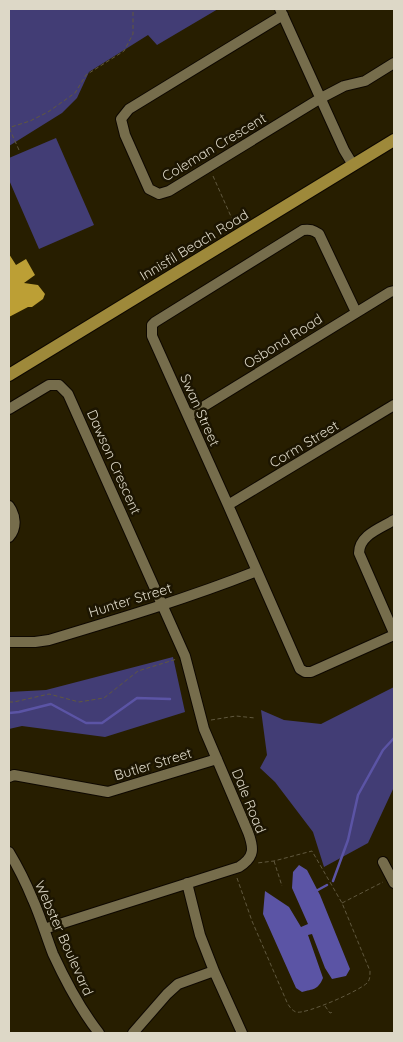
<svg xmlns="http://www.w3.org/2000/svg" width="403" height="1042" font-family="Quicksand,sans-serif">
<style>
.green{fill:#423d75}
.water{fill:#5b54a5}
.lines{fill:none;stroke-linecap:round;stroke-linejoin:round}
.stream{stroke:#5b54a5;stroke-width:2.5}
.building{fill:#bc9f35}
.minor-casing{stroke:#0e0800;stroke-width:12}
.major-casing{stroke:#0e0800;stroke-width:14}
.path{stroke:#60583e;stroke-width:1;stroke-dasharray:4 2.5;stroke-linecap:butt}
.minor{stroke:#766d4c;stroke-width:10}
.major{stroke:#9e893a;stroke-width:12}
.labels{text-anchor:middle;stroke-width:5;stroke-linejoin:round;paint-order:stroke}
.street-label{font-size:14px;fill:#ddd8c7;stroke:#1c1501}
</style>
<rect width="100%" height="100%" fill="#271e00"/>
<path class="green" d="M9,9H218L157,45L148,35L89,72L77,98L62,113L9,146Z
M56,138L94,225L39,249L9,180V158Z
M173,657L185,712L105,737L22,726L9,729V692L46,690Z
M394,687V787L368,843L324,867L313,832L275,782L260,768L267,755L261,710L284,720L321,724Z"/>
<path class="water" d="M299,865L307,870L320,895L350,969L346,976L332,979L325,968L312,934L308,935L323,978C318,990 313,989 302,992L296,988L263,914L265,891L289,907L301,927L308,924L292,888L293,872Z"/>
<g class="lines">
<path class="stream" d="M9,713L19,712L51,704L86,723H102L137,698L170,699
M333,881L348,840L358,795L383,750L394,738
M316,891L327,885"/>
</g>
<path class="building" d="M9,254L16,265L26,259L35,275L24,283L38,285L45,294L43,299L32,307H28L9,317Z"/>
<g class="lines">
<g class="minor-casing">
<path id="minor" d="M280,9L344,150L353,165
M283,15L129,109L121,119L125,135L149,189L159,194L169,191L321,98L344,86L365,81L394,63
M356,312L319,234C313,230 310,229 303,230L155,322L152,325V336L228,505L300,669L305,672H311L394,635
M9,409L49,385H59L68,394L185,656L204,729L248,832C254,848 255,857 239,867L44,929
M188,416L390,292L394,291
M228,505L394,405
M9,506C16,516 17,528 9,537
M394,520C381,528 359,535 359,553L394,633
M9,642H35L49,640C119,619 189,598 257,571
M9,777L14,775L108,792L217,759
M9,852C18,867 26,883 33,900C41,918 46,936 53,954C66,982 80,1009 99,1033
M383,862L394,883
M187,883L200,935L214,971L242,1033
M133,1033L167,994L178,984L214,971"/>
</g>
<g class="major-casing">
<path id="major" d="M9,375L394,140"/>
</g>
<path class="path" d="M19,150L10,130L11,127L30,121L48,112L75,93L86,75L124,51L133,34V9
M213,176L233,221
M9,702H14L49,694L79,702L104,698L138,671L177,659
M211,720L236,716L255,718
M274,861L282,886
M237,878L252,921L286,1000C288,1005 291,1010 296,1012C305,1015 362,990 368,982C370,979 370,975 370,971L342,903L312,851L274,861L257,863
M342,903L383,882
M325,1006L330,1013L333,1012"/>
<use href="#minor" class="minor"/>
<use href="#major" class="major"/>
</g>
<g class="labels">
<g class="street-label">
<text transform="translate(214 147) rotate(-31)" y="5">Coleman Crescent</text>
<text transform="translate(194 245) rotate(-31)" y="5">Innisfil Beach Road</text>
<text transform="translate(283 341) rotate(-32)" y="5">Osbond Road</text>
<text transform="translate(200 410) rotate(66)" y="5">Swan Street</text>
<text transform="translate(304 444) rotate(-31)" y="5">Corm Street</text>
<text transform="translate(114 462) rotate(66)" y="5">Dawson Crescent</text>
<text transform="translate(130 600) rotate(-17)" y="5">Hunter Street</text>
<text transform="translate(153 764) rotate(-17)" y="5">Butler Street</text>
<text transform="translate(249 801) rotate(68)" y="5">Dale Road</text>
<text transform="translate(64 938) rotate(66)" y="5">Webster Boulevard</text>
</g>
</g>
<rect width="403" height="1042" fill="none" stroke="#ddd8c7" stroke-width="20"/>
</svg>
